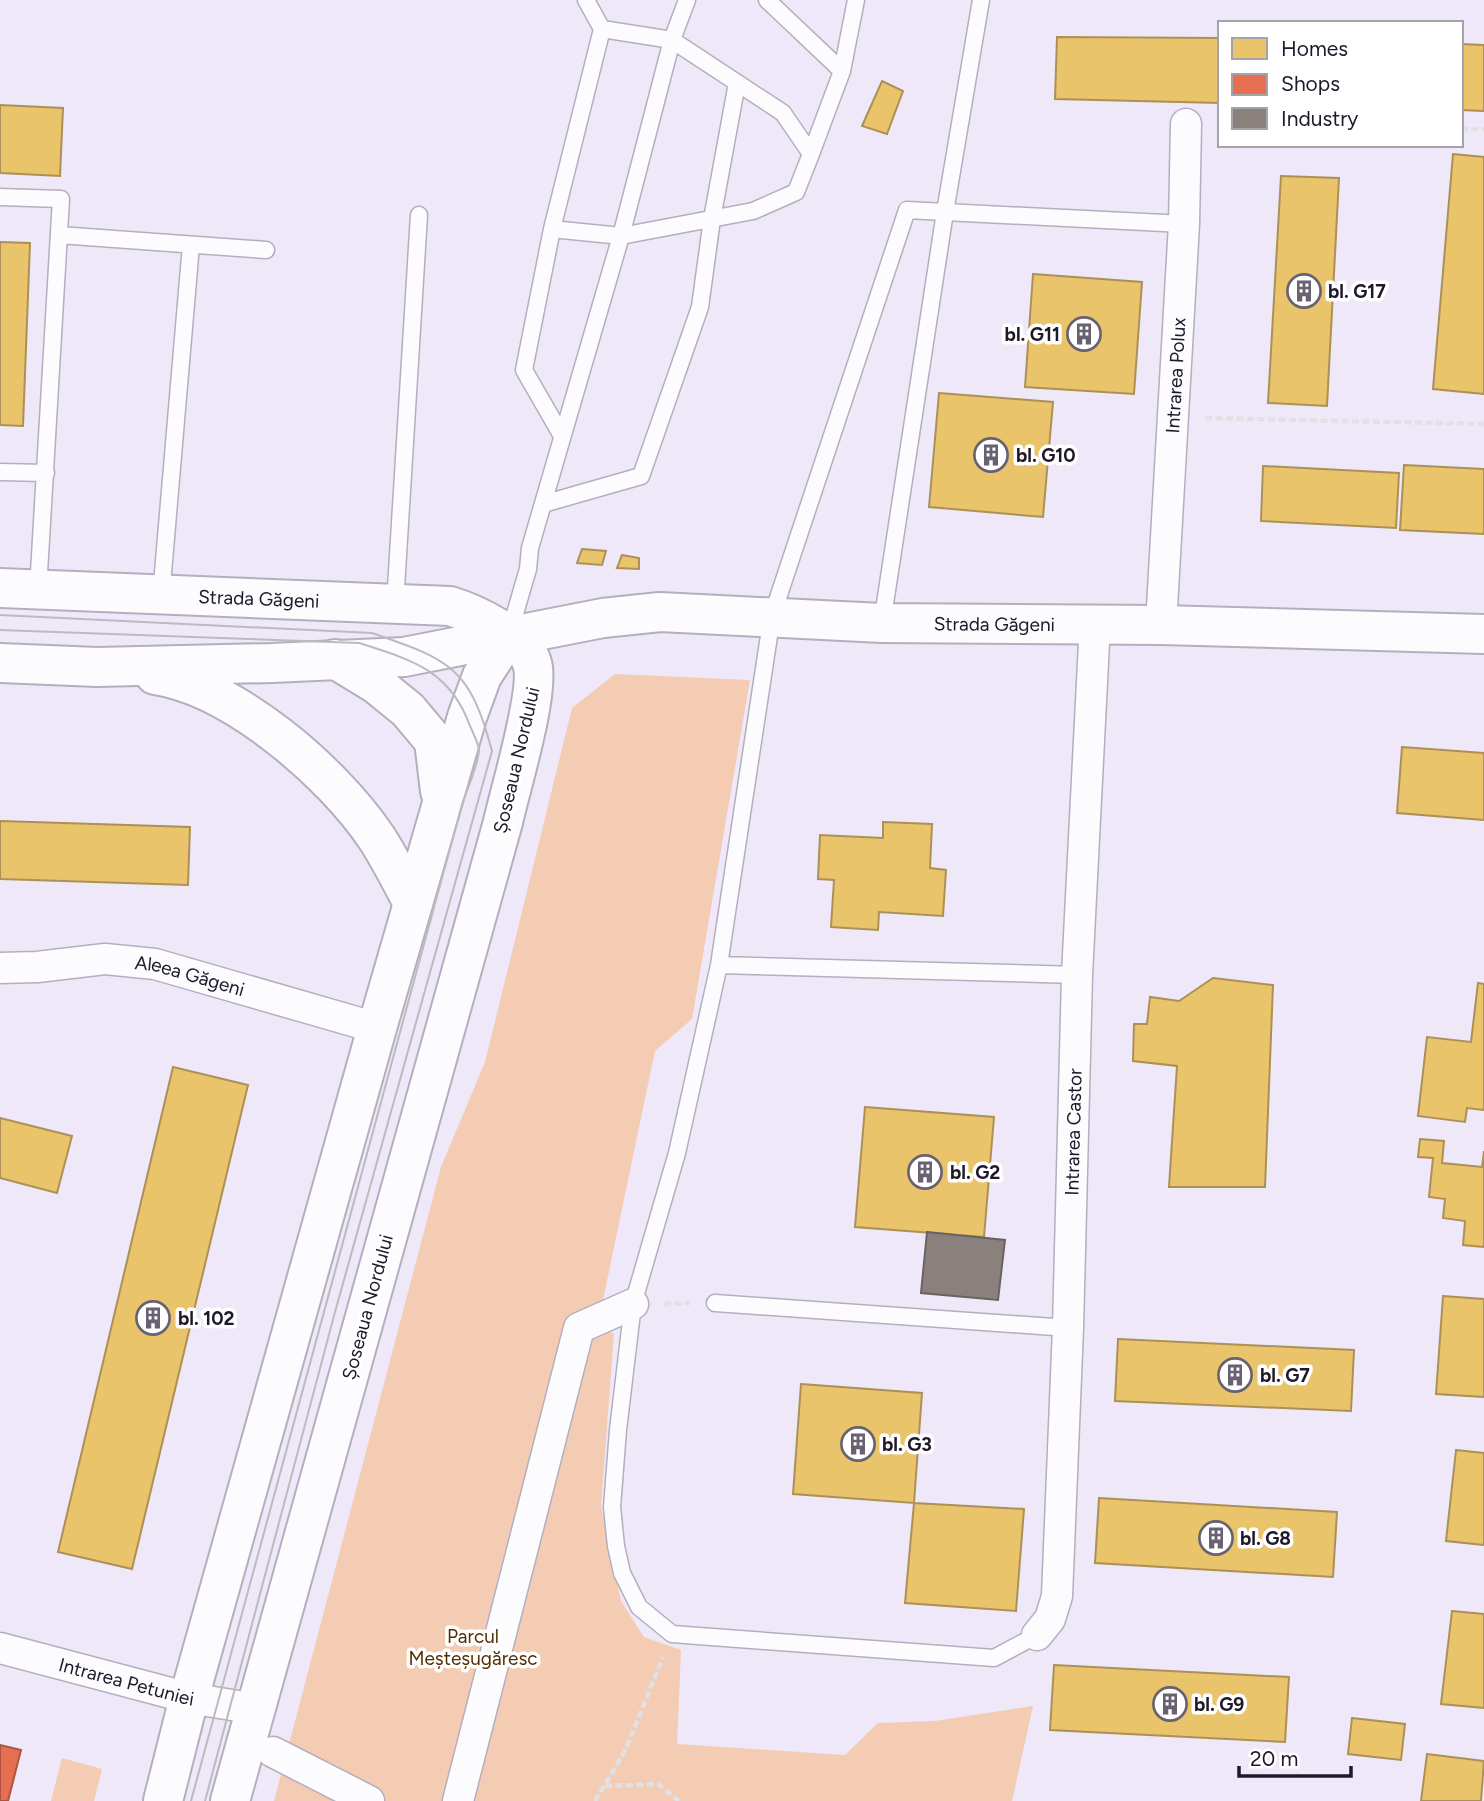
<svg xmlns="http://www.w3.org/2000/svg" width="1484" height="1801" font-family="Figtree,sans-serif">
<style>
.green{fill:#f4ccb3}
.homes{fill:#e9c46a;stroke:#ac9057;stroke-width:2}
.shops{fill:#e76f51;stroke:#ab5545;stroke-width:2}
.industry{fill:#8a817c;stroke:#6a6263;stroke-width:2}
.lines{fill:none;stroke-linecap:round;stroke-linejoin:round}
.lane-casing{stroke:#b4aebe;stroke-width:19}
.street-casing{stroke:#b4aebe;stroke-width:33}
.secondary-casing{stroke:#b4aebe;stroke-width:42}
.path{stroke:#e1e0e4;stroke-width:4.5;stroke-dasharray:7 3.5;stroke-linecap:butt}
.lane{stroke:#fcfcfe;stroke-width:16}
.street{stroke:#fcfcfe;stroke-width:30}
.secondary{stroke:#fcfcfe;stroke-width:38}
.tram{stroke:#bbbabe;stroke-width:2}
.labels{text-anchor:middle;stroke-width:7;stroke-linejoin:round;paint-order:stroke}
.poi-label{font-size:19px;font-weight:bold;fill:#1f182a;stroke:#fff;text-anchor:start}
.street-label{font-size:19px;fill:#1f182a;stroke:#fff}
.park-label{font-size:19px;fill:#552e03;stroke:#fff}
</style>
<rect width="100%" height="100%" fill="#eee8f8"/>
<path class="green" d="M615,674L750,680L692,1019L655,1051L598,1324L614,1334L601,1506L621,1601L644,1637L681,1650L677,1744L845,1755L878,1723L935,1721L1033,1706L1012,1801H274L441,1167L485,1062L572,708Z
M62,1758L102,1769L94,1801H51Z"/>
<path class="homes" d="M1057,37L1220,38V103L1055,99Z
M1461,44L1484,45V111L1461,110Z
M882,81L903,91L887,134L862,126Z
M0,105L63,108L60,176L0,173Z
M1453,154L1484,157V394L1433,389Z
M1281,176L1339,178L1327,406L1268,403Z
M0,242L30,243L23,426L0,425Z
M1033,274L1142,282L1134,394L1025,387Z
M939,393L1053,402L1043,517L929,507Z
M1404,465L1484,469V534L1400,530Z
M1263,466L1399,473L1396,528L1261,521Z
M582,549L606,551L602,565L577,563Z
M622,555L639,558V569L617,568Z
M1402,747L1484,753V820L1397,813Z
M0,821L190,827L188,885L0,879Z
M883,822L932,824L930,868L946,870L943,916L879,912L878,930L831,927L834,880L818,879L820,835L883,838Z
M1213,978L1273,985L1265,1187H1169L1177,1066L1133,1061L1134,1024H1147L1150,997L1179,1001Z
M1478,983L1484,984V1110L1467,1108L1465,1122L1418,1116L1427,1037L1471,1042Z
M173,1067L248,1085L132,1569L58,1552Z
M865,1107L994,1117L984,1237L855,1227Z
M0,1118L72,1136L57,1193L0,1178Z
M1420,1139L1444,1141L1442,1163L1482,1167L1484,1151V1247L1463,1245L1465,1221L1443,1218L1445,1199L1429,1197L1433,1158L1418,1157Z
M1443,1296L1484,1299V1397L1436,1394Z
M1118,1339L1354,1350L1351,1411L1115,1401Z
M801,1384L922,1393L914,1503L793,1494Z
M1456,1450L1484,1453V1545L1446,1541Z
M1099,1498L1337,1512L1333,1577L1095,1563Z
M914,1503L1024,1509L1016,1611L905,1603Z
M1452,1611L1484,1614V1708L1441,1704Z
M1054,1665L1289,1677L1285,1742L1050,1730Z
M1352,1718L1405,1724L1401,1760L1348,1754Z
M1427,1754L1484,1761L1481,1801H1421Z"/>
<path class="shops" d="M0,1745L21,1750L8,1801H0Z"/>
<path class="industry" d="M927,1232L1005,1240L998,1300L921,1293Z"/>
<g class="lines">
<g class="lane-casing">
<path id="lane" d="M586,0L602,29
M767,0L842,71
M981,0L945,212L907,210L772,616L719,965L677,1153L633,1304L618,1430L612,1507L616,1546L622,1573L639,1607L672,1634L994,1658L1037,1635
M811,154L842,71L856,0
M0,197L61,199L38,590
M552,229L621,236L753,211L796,192L811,154L783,113L672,40L602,29L552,229L524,370L562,436
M59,235L266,250
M0,472L46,473
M543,504L641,476L700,307L712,219L737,83
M161,596L191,245
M395,604L419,215
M882,623L945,212L1184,224
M509,634L528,569L530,548L621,236L672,40L687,0
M719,965L1077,975
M715,1303L1068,1328"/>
</g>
<g class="street-casing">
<g id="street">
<path id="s1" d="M1161,625L1184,224L1186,124"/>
<path id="s2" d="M0,968L37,967L105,959L155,964L377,1028"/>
<path id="s3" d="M1037,1635L1050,1619L1057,1596L1068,1328L1077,975L1095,623"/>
<path id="s4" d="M0,1648L189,1698L256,1709"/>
<path d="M273,1752L369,1801"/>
<path d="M458,1801L579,1328L633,1304"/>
</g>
</g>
<g class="secondary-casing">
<g id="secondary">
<path id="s5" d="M0,588L450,606C473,613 525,637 532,663C541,689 510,790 503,822L230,1801"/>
<path d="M335,659L376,684L408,710L434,741L440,791"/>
<path id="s6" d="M0,663L97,667L272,663L404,657L603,618L660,612L882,623L1161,625L1484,634"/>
<path d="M155,675C234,687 332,772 376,837C390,858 401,881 413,903"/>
<path d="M163,1801L189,1698L377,1028L467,717L482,676L508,636"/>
</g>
</g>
<path class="path" d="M1461,129H1484
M1205,418L1484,424
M664,1304L690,1303
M605,1786L658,1784L679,1801
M595,1801L625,1751L663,1657"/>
<use href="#lane" class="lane"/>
<use href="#street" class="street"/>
<use href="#secondary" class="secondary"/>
<path class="tram" d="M0,615L372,633C451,660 470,668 492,751L335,1312L205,1801
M0,630L359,643C412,660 450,670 470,726C473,733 479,744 479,751C477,770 466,790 461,808L191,1801"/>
</g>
<defs>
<g id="building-ring" transform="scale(1.75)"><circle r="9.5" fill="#fff" stroke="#676172" stroke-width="1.5"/><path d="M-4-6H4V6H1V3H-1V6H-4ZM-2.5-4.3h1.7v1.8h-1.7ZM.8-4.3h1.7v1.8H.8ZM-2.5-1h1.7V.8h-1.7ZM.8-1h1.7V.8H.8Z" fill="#676172"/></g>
</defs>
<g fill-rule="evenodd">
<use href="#building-ring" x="1304" y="291"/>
<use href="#building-ring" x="1084" y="334"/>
<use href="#building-ring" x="991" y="455"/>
<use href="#building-ring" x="925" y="1172"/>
<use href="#building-ring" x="153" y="1318"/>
<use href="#building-ring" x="1235" y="1375"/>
<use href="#building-ring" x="858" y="1444"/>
<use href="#building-ring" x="1216" y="1538"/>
<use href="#building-ring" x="1170" y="1704"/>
</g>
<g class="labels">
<g class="poi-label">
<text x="1328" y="298">bl. G17</text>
<text x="1060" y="341" text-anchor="end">bl. G11</text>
<text x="1016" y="462">bl. G10</text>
<text x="950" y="1179">bl. G2</text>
<text x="178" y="1325">bl. 102</text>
<text x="1260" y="1382">bl. G7</text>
<text x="882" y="1451">bl. G3</text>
<text x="1240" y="1545">bl. G8</text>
<text x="1194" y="1711">bl. G9</text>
</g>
<g class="street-label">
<text dy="7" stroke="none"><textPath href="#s1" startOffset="250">Intrarea Polux</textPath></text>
<text dy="7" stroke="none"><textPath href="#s5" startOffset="259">Strada Găgeni</textPath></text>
<text dy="7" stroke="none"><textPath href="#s6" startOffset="999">Strada Găgeni</textPath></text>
<text transform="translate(516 760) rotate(-77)" y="7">Șoseaua Nordului</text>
<text dy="7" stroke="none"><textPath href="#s2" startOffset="192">Aleea Găgeni</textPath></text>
<text dy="7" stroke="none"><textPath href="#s3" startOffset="509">Intrarea Castor</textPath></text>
<text transform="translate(367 1307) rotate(-75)" y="7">Șoseaua Nordului</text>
<text dy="7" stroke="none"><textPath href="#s4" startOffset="131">Intrarea Petuniei</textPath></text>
</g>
<g class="park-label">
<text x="473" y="1643">Parcul<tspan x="473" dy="22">Meșteșugăresc</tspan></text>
</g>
</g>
<rect x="1218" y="21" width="245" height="126" fill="#ffffff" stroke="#a5a3aa" stroke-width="2"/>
<rect x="1232" y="38" width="35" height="21" fill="#e9c46a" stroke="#a5a3aa" stroke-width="2"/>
<text x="1281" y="56" font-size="21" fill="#1f182a">Homes</text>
<rect x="1232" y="74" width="35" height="21" fill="#e76f51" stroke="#a5a3aa" stroke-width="2"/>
<text x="1281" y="91" font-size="21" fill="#1f182a">Shops</text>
<rect x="1232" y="108" width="35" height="21" fill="#8a817c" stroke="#a5a3aa" stroke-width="2"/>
<text x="1281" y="126" font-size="21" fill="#1f182a">Industry</text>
<path d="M1239 1766v10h112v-10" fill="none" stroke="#1f182a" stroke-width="3.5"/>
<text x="1250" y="1766" font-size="21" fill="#1f182a" stroke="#ffffff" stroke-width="5" paint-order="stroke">20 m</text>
</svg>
